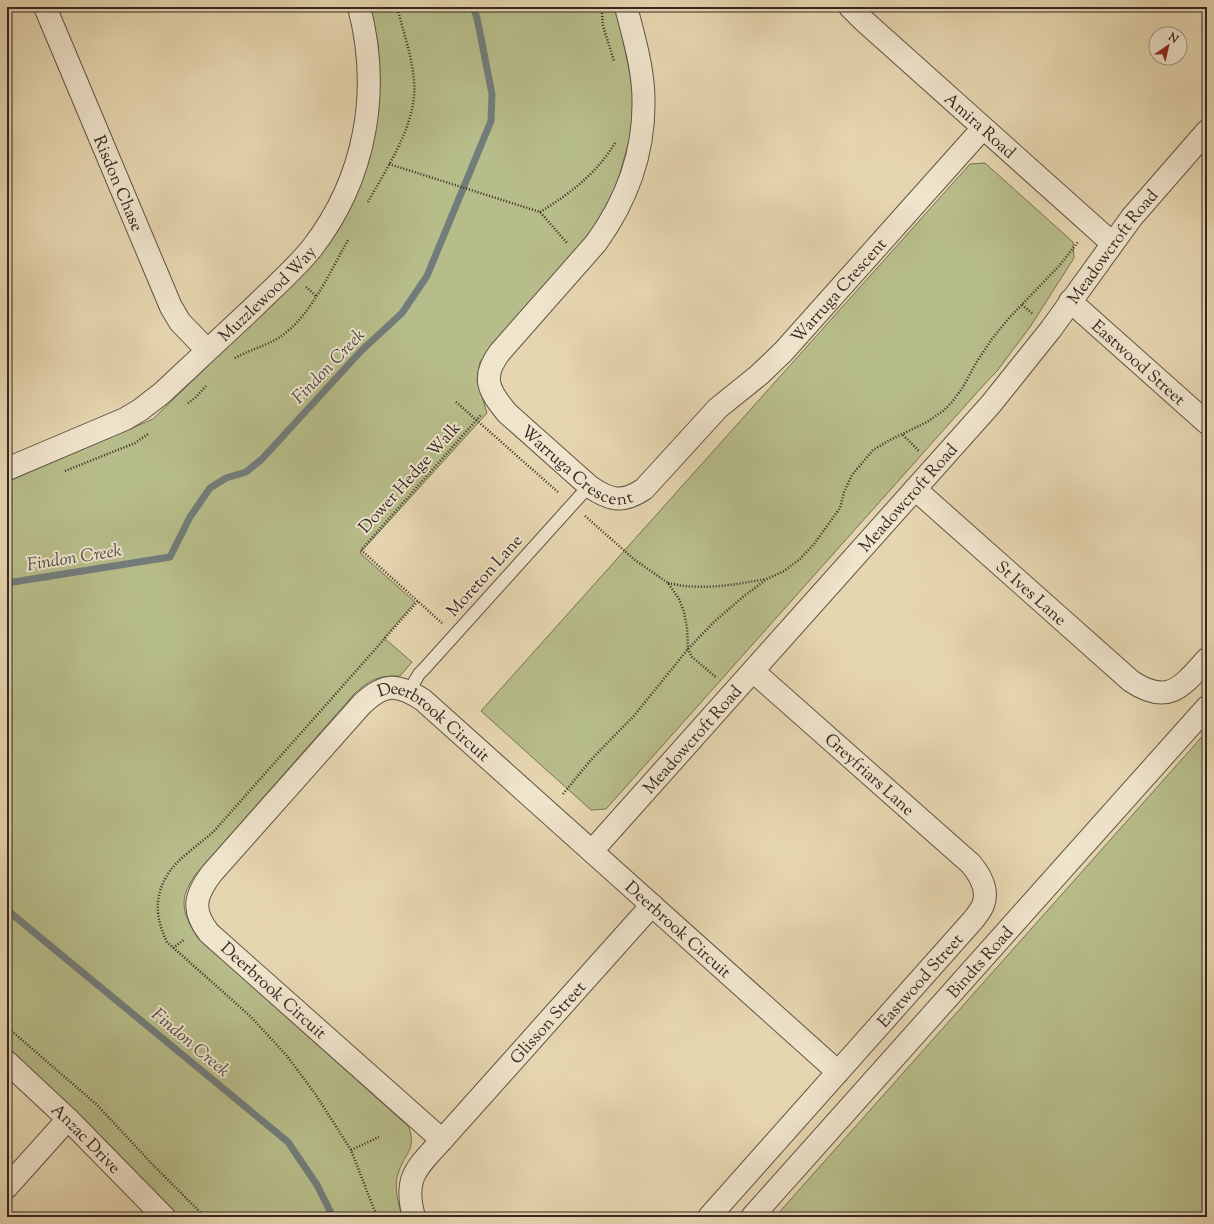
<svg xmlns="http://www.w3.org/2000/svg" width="1214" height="1224" font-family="'Sorts Mill Goudy',serif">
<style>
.green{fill:#b7bd8a;stroke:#767256}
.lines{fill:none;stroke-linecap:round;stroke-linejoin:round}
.stream{stroke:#727d7b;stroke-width:7}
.lane-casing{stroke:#605346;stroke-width:14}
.street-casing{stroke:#605346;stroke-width:24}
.path{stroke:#342722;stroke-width:2.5;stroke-dasharray:1 2;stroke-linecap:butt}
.lane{stroke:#efe4cc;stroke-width:12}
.street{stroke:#efe4cc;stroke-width:22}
.labels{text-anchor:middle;stroke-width:4;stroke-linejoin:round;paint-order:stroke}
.street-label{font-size:17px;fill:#342722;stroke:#efe4cc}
.water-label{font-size:18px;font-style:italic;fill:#4e4b47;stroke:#efe4cc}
</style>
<rect width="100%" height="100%" fill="#e6d6b0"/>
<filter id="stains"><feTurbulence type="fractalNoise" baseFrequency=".005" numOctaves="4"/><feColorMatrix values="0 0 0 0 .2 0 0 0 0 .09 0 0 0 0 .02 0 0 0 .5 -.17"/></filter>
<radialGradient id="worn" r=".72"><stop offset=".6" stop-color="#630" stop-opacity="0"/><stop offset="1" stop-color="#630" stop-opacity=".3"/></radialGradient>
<path class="green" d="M370,7H621L637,113L616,187L595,227L480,362L477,380L487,413L360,553L415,602L384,638L412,662L400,676C378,676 372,678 355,693L195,875C192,880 188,886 186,892C180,909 189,924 198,938L409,1127C416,1151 406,1151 399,1171C393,1186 398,1202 402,1217H177L7,1050V482L153,419L312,265L357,187L375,126L380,79L378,43Z
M985,163L1073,242L1074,258L1030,327L997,371L981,388L606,809L591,810L481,711L970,164Z
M1207,731V1217H775Z"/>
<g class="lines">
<path class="stream" d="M7,583L170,557L190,517L210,488L226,478L246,472L262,459L361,351L402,313L427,276L491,121L492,94L477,18L473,7
M7,910L288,1142L317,1185L333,1217"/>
<g class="lane-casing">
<path id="lane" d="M409,691L419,674L424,669L589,486"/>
</g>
<g class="street-casing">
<g id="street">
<path id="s1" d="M45,7L171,307L180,322L207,350"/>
<path id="s2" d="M626,7C633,34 641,61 643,88C647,146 630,196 596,243L500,352C481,377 488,390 507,413L589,486C609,500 622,504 644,489L718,408L759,375L783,352L983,128"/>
<path id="s3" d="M850,7L863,20L1112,243"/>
<path id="s4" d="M1070,301L1207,423"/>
<path id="s5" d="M7,469L125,419L140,410L162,393C193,364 224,335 255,306C274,287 295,269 312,248C366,178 381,91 359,7"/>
<path id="s6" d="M915,489L1131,681C1168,706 1182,687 1207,659"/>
<path id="s7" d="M592,851L991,404L1051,329L1132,217L1207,131"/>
<path id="s8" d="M7,1062L68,1119L164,1217"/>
<path id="s9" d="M442,1140L652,905"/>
<path d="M7,1187L68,1119"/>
<path id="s10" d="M414,1217C403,1177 417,1168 442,1140L209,933C191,910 195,895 212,873L362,704C384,683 397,683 423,700L838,1072"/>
<path id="s11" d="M709,1217L974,919C977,915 981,910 983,905C989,890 980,875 971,864L753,671"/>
<path id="s12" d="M752,1217L1207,707"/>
</g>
</g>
<path class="path" d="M602,13L603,26L614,61
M389,164L540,212L567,243
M368,202C387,167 418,123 414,81C412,56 403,31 397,7
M540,212C571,193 596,174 615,143
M306,287L316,296
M1022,305L1033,314
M235,358C249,350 266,346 280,337C312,315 329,273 348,240
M456,402L559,493
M188,403L195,398L206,386
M903,435L919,451
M65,471L135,443L148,434
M585,516L635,560L668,583L679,599L684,612L687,628L688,649L692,657L717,678
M668,583C701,591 733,585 766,579
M442,623L361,550L481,415
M563,794L590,761L615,735L633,717L688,649L714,622L744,596L767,579L784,571L800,559L814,544L840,508L844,492L852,475L873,450L888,441L927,422L943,411L952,402L963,387L976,363L992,339L1009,318L1059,266L1078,242
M173,948L185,939
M7,1027L96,1104L155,1167L205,1217
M351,1150L379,1137
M377,1217L351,1150L316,1095L287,1056L251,1017L167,942C149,906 158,876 189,852C198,844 207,838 215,830L418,601"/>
<use href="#lane" class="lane"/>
<use href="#street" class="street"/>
</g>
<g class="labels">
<g class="street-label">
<text dy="6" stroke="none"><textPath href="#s3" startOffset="176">Amira Road</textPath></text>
<text dy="6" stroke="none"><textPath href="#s1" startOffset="191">Risdon Chase</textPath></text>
<text dy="6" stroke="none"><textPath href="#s7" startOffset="798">Meadowcroft Road</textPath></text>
<text dy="6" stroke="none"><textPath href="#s2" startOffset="911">Warruga Crescent</textPath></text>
<text dy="6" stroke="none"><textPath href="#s5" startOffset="318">Muzzlewood Way</textPath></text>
<text dy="6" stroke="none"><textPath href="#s4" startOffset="92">Eastwood Street</textPath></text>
<text dy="6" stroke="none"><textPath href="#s2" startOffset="552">Warruga Crescent</textPath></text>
<text transform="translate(409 477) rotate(-48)" y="6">Dower Hedge Walk</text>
<text dy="6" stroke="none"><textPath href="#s7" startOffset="474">Meadowcroft Road</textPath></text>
<text transform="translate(484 575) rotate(-48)" y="6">Moreton Lane</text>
<text dy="6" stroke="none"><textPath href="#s6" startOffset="156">St Ives Lane</textPath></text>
<text dy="6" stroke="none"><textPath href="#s10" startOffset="780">Deerbrook Circuit</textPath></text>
<text dy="6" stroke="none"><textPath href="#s7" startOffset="150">Meadowcroft Road</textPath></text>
<text transform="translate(870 774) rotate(42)" y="6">Greyfriars Lane</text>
<text dy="6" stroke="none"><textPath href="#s10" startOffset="1104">Deerbrook Circuit</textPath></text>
<text dy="6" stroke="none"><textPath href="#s12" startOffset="342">Bindts Road</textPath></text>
<text dy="6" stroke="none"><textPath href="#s11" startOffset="317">Eastwood Street</textPath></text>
<text transform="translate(274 990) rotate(42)" y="6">Deerbrook Circuit</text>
<text dy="6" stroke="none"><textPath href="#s9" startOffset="158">Glisson Street</textPath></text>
<text dy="6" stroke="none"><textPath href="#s8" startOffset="110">Anzac Drive</textPath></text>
</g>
<g class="water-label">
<text transform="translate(328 366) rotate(-46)" y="6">Findon Creek</text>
<text transform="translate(74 557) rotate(-9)" y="6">Findon Creek</text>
<text transform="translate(191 1042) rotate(40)" y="6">Findon Creek</text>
</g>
</g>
<rect width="1214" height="1224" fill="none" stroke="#e6d6b0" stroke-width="24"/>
<rect x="8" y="8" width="1198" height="1208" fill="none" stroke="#342722" stroke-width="2"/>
<rect x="12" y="12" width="1190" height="1200" fill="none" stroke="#342722"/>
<g transform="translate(1168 46) rotate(34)"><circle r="19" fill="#efe4cc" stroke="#a49888"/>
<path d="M0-3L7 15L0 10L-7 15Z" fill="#8f2418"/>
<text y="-6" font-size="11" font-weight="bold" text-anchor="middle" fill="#342722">N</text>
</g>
<rect width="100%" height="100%" filter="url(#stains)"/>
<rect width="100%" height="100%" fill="url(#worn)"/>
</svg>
